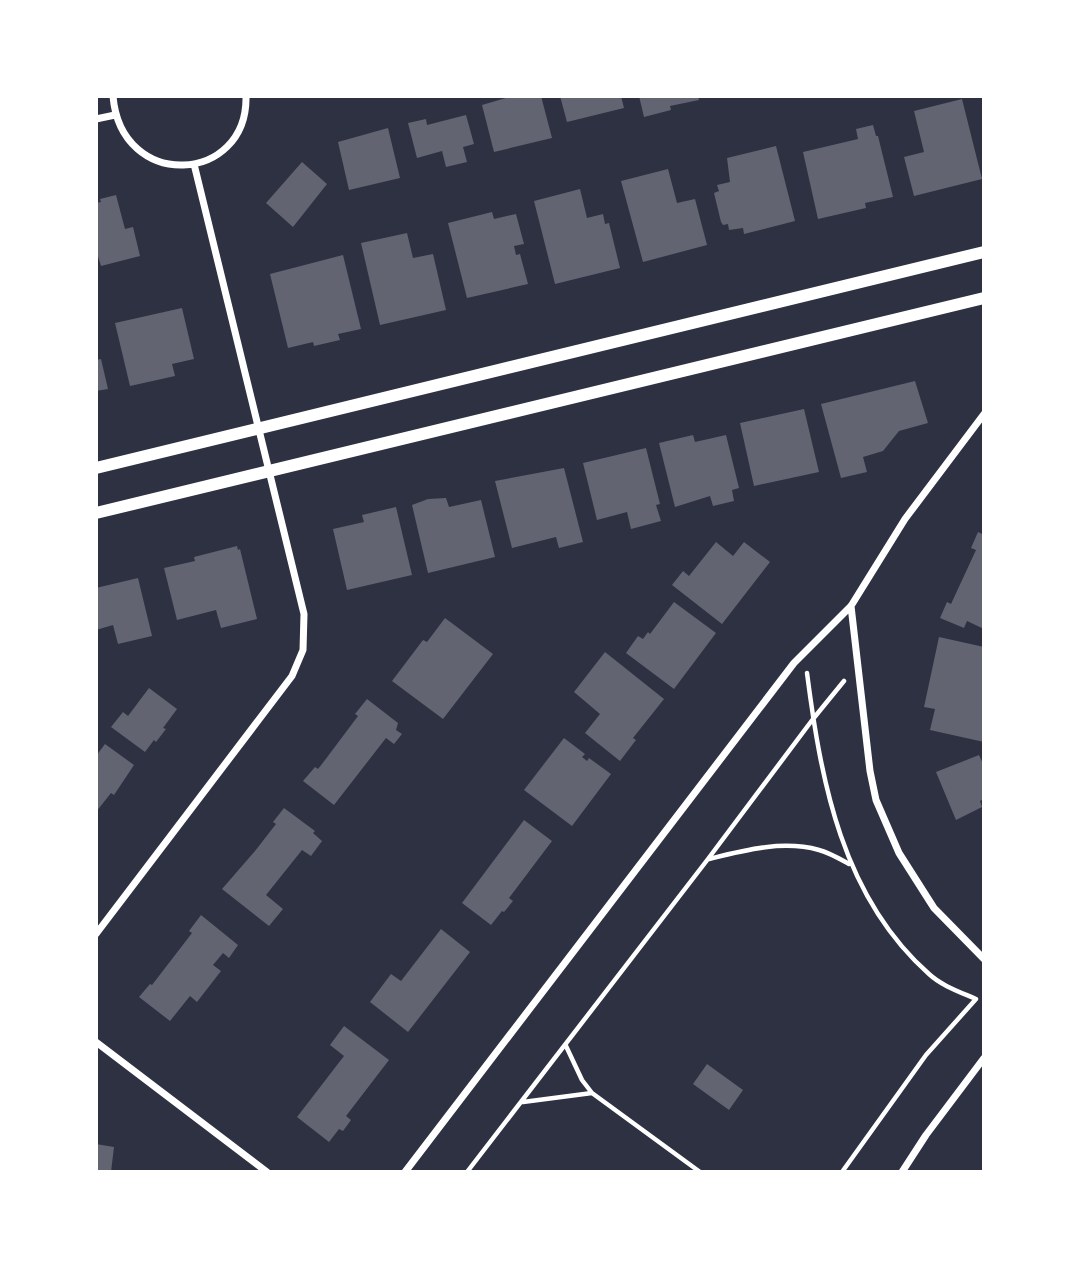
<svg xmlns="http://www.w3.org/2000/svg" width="1080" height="1268" font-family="'Sofia Sans Condensed',sans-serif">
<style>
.building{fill:#626471}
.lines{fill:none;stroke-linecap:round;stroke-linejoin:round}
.path{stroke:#fff;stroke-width:4.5}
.minor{stroke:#fff;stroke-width:7}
.tertiary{stroke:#fff;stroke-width:12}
</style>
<rect width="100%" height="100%" fill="#2d3142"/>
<path class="building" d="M513,96H541L552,138L494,152L482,105Z
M560,96H621L624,108L567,122Z
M639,96H698L699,100L670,106L671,110L644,117Z
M962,99L982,179L914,196L904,157L924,152L914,111Z
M466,115L474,144L463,147L467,162L446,167L442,151L417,158L408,123L426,119L427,125Z
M873,125L876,136H878L893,197L865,203L866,208L818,219L803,152L858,139L856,129Z
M388,128L400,178L349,190L338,142Z
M776,146L795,221L744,234L743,228L729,230L728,224L723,225L721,222L714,193L719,191L717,185L730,182L727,158Z
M302,162L327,184L293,227L266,203Z
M668,169L677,203L695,199L707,245L643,262L621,181Z
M580,189L587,218L603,214L605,224L609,223L620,268L555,284L534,201Z
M116,195L125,229L133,227L140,256L101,266L96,250V203L101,202L100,199Z
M492,212L494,219L516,214L524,244L514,246L516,255L520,254L528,284L467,298L448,223Z
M407,233L413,258L433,254L446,310L380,325L361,243Z
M343,255L361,329L338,334L340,340L314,346L313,342L288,348L270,274Z
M182,308L194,359L172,364L175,376L130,386L115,323Z
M101,359L108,389L96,391V360Z
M915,381L928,423L899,431L883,451L863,457L867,472L841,478L821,404Z
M804,409L819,472L754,486L740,423Z
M693,435L695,442L726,435L739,488L732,490L734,501L713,506L710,496L675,507L659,443Z
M646,448L660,504L656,505L661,521L631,529L627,512L597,520L583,463Z
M564,468L583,542L559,548L556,537L512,548L495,481Z
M446,498L449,507L481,500L495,557L428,573L412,505L428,499Z
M396,507L412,575L347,590L333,529L364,522L362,515Z
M978,532L984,535V629L967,621L964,628L940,618L947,602L951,604L976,550L971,548Z
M716,542L733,556L744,542L770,562L722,624L672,585L683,571L689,576Z
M237,546L238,550L240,549L257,619L221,628L216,610L177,620L164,568L195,561L194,557Z
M138,578L152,636L118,644L113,625L96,630V588Z
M674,602L716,633L674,689L626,653L638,636L643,639L648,632L650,634Z
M445,618L493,654L443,719L392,681L423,640L427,642Z
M939,637L984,647V742L930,730L935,709L924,707Z
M605,652L664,699L633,738L636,740L620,761L585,733L600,714L574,692Z
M149,688L177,709L163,728L166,729L156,742L154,740L145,752L111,727L123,712L128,716Z
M367,699L398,723L396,730L402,734L394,744L386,738L334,805L303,781L315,767L318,769L325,760L358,716L355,714Z
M564,738L585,754L582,757L587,761L589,758L611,774L572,826L524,790Z
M105,744L134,765L114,795L111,793L96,812V756Z
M979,755L984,766V799L980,801L982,807L956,820L936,772Z
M284,808L315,831L313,833L322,841L311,856L302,850L266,895L283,909L269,926L222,889L255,851L276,824L273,822Z
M524,820L552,841L509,898L513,901L504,912L502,911L491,925L462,903Z
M201,915L238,945L229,958L223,953L213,965L221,971L197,1002L190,996L170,1021L139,997L150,984L152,985L192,933L189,931Z
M441,929L470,952L408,1032L370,1002L391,974L401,981Z
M344,1026L389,1060L346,1116L351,1120L343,1131L339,1129L329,1142L297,1117L344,1056L330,1045Z
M707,1064L743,1090L729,1110L693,1084Z
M96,1144L114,1147L111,1172H96Z"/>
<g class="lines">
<path class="path" d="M807,673C821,781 842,897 929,974C942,986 960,992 976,999L926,1055L842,1172
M709,859C745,850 783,840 819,850C830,853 840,859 849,864
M566,1046L582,1080L592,1093
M523,1102L592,1093L700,1172
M467,1172L708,859L813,719L844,681"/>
<path class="minor" d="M113,96C121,192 248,184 246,96
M96,119L115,115
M851,606L870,771L876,800L899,853L934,908L984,959
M96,934L292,676L303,650L304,614L194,164
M96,1042L267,1172
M405,1172L794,663L851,606L905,519L984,414
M902,1172L926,1135L984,1058"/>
<path class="tertiary" d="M96,468L984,252
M96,513L984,298"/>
</g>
<rect width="1080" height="1268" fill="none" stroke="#ffffff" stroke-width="196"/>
</svg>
